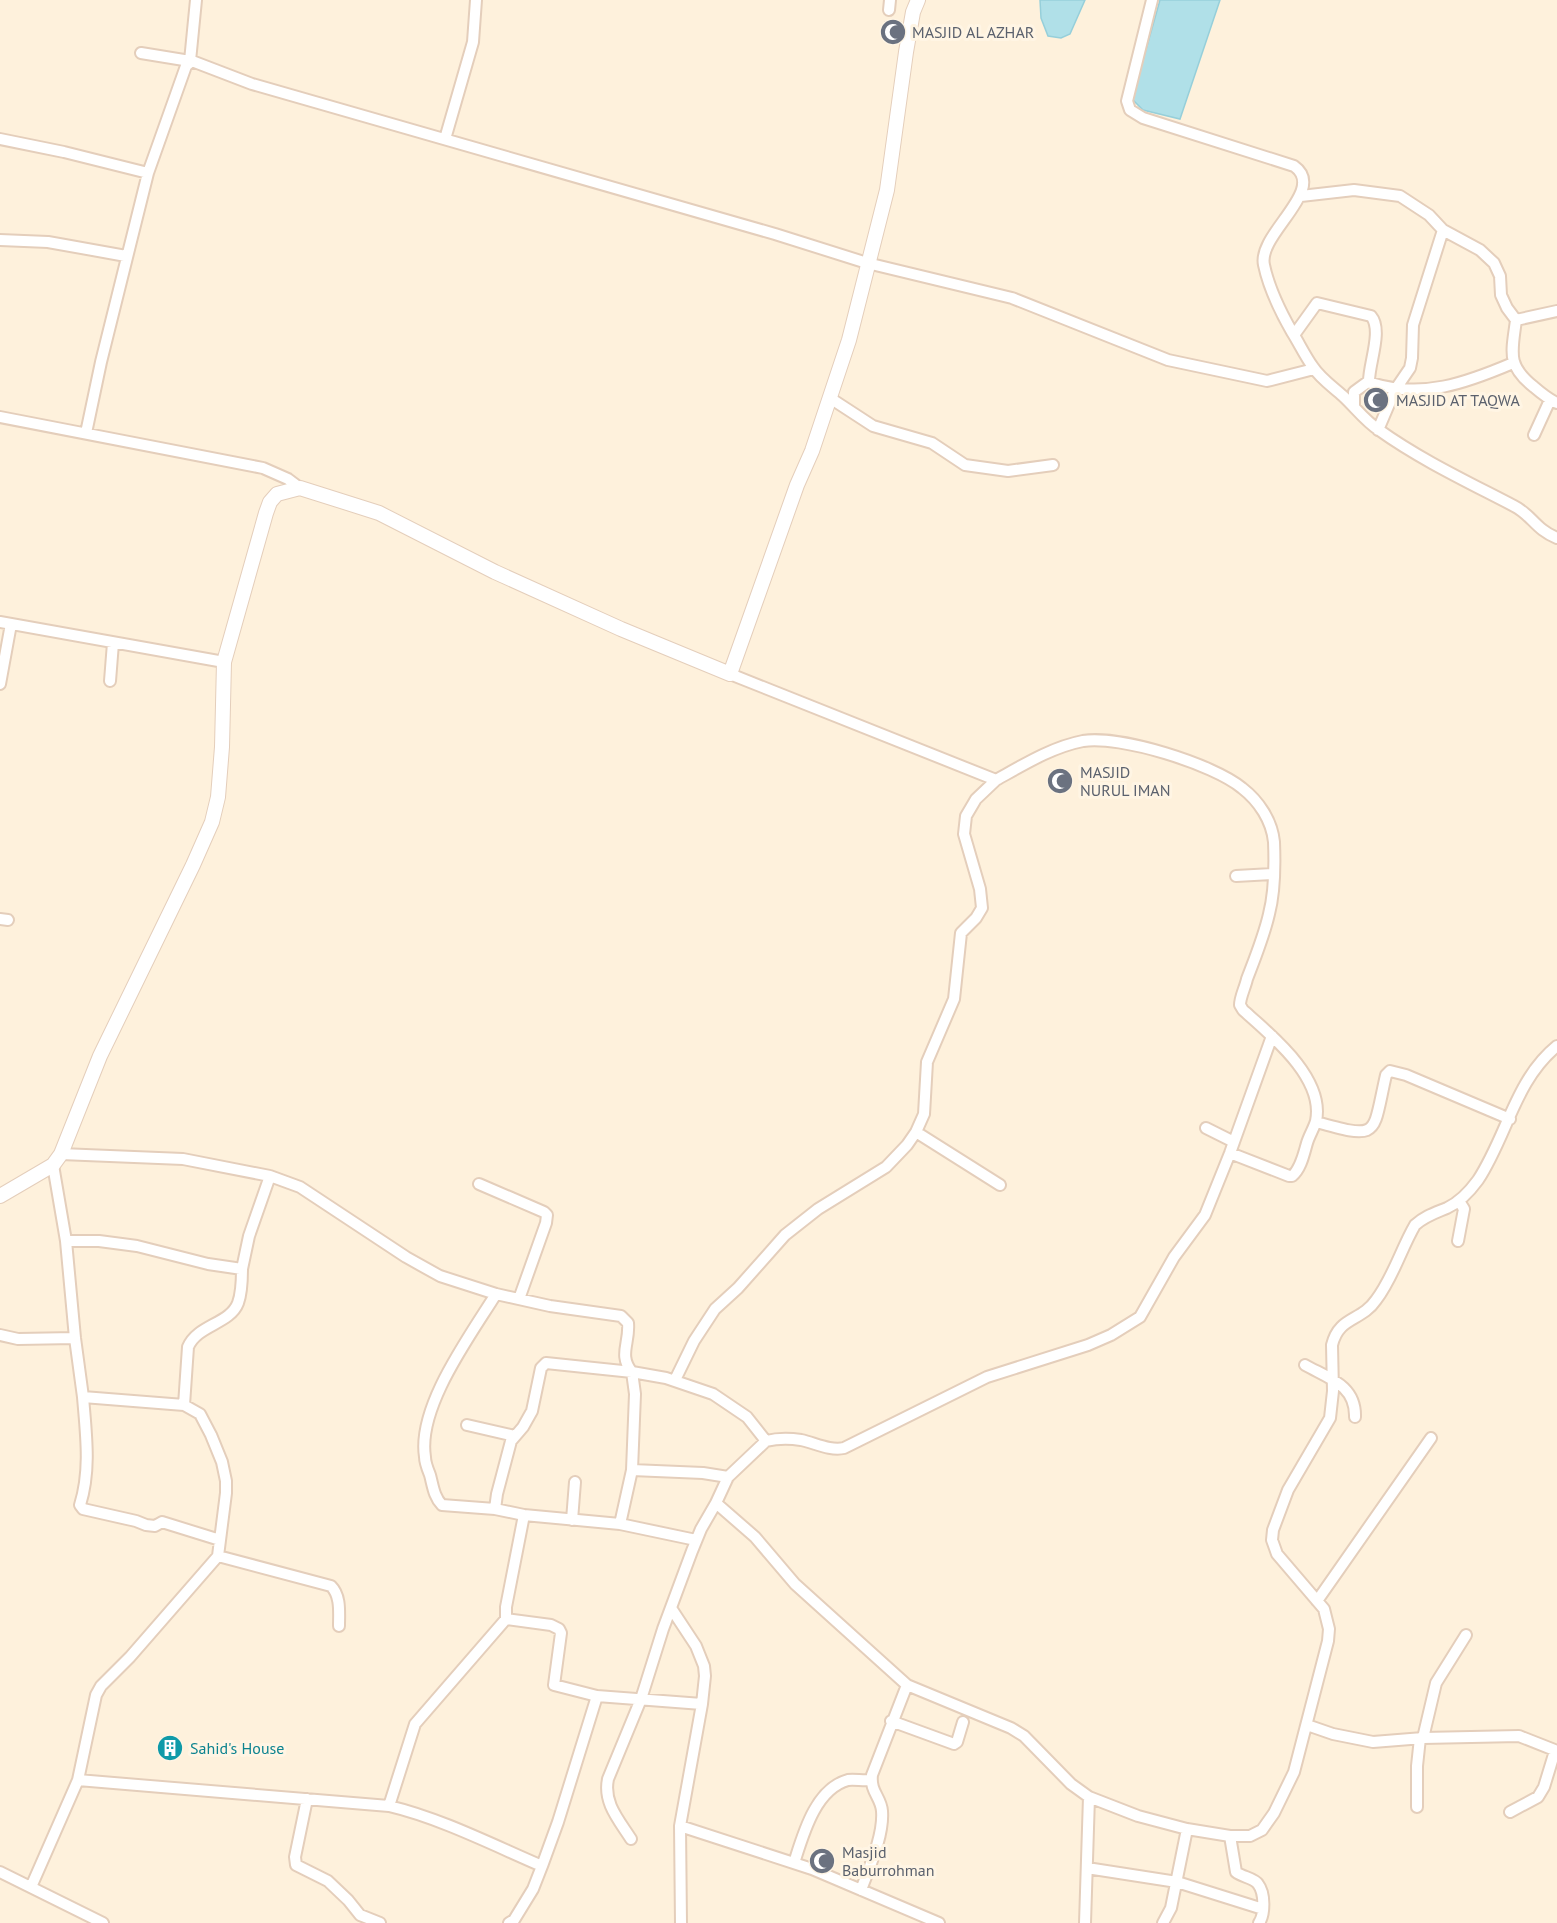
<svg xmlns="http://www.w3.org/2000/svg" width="1557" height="1923" font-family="'PT Sans',sans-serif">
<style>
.water{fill:#b0e0e8;stroke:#96cfda;stroke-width:1.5}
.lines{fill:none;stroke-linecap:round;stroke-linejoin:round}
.minor-casing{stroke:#e4cebb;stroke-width:14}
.tertiary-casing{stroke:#e4cebb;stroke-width:16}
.minor{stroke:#fff;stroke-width:10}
.tertiary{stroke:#fff;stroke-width:14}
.labels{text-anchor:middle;stroke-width:6;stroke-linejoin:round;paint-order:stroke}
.worship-label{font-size:16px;fill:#5b616d;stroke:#fff5e4;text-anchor:start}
.culture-label{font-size:16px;fill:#0d838f;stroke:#fff5e4;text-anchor:start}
</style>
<rect width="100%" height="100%" fill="#fef1dc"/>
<path class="water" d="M1040,0H1085L1070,34L1061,38L1048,36L1041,18Z
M1160,0H1220L1180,119L1143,110L1132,99Z"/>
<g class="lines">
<g class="minor-casing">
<path id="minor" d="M1152,0L1127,101L1130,110L1143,118L1294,166C1328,190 1257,234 1264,265C1269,289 1280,311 1292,332C1299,343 1305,356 1313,367C1320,378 1333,387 1343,396C1355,407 1365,421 1379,430C1421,460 1468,482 1514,506C1532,515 1535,529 1557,538
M889,10L890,0
M141,53L190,61L196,0
M0,139L64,152L148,173L186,66L192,61L252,84L775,234L867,263L1012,298L1168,360L1267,381L1314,369
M445,139L473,42L476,0
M1301,196L1354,190L1400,196L1429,215L1443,230L1480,250L1494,263L1500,276L1501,295L1507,308L1516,320C1512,352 1506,365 1534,387C1541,393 1548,399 1557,403
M0,240L48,242L126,256
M1516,320L1557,311
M1294,335L1317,303L1371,316C1383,330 1369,363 1369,381L1371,383C1423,399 1466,383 1513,363
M830,398L873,426L932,443L965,465L1008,471L1053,465
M1354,406V392L1369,381
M0,417L263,468L288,479L300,488
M1378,430L1395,390L1410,368L1412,358L1413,325L1443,230
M86,433L101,362L148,173
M1534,435L1550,400
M0,622L224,662
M110,681L113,643
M0,684L11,624
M996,780C1023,765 1052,747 1083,741C1120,735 1213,764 1242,788C1259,801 1272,821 1274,842C1275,866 1275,891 1269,914C1264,936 1255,958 1247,979C1245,988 1240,997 1240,1005L1243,1010C1271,1035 1325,1078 1316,1121C1314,1128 1309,1136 1307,1143C1304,1153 1301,1169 1292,1176H1289L1230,1153
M1236,876L1274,874
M0,919L8,920
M1316,1122C1381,1140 1372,1136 1386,1075L1390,1071L1406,1075L1510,1119
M1206,1128L1234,1142
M916,1132L1000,1185
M61,1154L183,1159L270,1176L300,1187L406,1257L440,1276L496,1294L550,1306L621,1316L628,1323C630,1343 618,1355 632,1372L666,1378L713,1394L747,1417L766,1441L728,1477L716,1503
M53,1165L66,1241
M479,1184L544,1212L547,1215L546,1223L519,1299
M1458,1241L1464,1209L1459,1201
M0,1335L18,1339L75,1338
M1305,1365C1328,1378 1356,1385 1355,1417
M675,1380L694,1341L715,1309L738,1288L785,1235L818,1209L886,1167L907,1145L916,1132L924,1114L927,1062L954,999L961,933L976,918L982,908L980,889L964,834L966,816L976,799L996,780L730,674
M83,1397C86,1434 91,1470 80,1505L83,1509L136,1521L146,1525L155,1526L162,1522L220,1540
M184,1405L188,1347C197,1325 230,1324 238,1303C242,1292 242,1280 242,1269
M467,1425L515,1436
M766,1441C778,1438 789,1438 801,1440C815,1443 830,1451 844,1448L987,1377L1088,1345L1111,1335L1140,1317L1174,1257L1205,1215L1230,1153L1272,1036
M495,1509L442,1505C434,1497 433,1486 430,1475C428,1470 425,1463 425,1457C417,1407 470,1336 496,1294
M524,1515L506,1607V1619L551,1625L559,1629L561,1633L554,1685L597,1696
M572,1520L575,1482
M620,1524L632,1470
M696,1540L620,1524L524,1515L495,1509L497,1494L511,1441L523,1427L532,1411L541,1368L546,1363L632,1372L635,1394L632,1470L703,1473L728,1477
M218,1556L331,1586C341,1596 339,1612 339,1626
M1317,1601L1431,1438
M671,1608L696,1646L704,1666L705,1676L702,1704L680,1826L812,1869L939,1923
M891,1721L954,1744L957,1742L963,1722
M1307,1725L1333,1734L1373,1742L1423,1738L1519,1736L1557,1751
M1423,1738L1436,1683L1466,1635
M78,1780L389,1806C440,1818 493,1845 542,1866
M307,1799L295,1857L296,1865L328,1881L348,1900L360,1915L380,1923
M389,1806L415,1724L506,1619
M1417,1807V1766L1420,1738
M1510,1812L1538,1797L1544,1787L1555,1751
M680,1826L681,1923
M1230,1836L1236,1872C1242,1877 1254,1878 1258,1884C1265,1893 1265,1914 1259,1923
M631,1839C619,1820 603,1803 608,1779L641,1699L663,1629L692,1551L701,1529L716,1503L755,1537L795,1584L907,1685L1011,1728L1024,1736L1071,1784L1089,1797L1138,1816L1187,1829L1230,1836H1250L1262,1830L1274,1813L1294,1772L1328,1641L1329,1629L1324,1609L1277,1554L1272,1540L1273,1530L1288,1490L1330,1418L1333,1391L1332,1345C1339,1316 1361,1322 1376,1300C1393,1278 1401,1249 1415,1225C1425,1216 1435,1213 1447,1208C1460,1202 1470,1191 1478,1180C1507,1136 1515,1080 1557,1046
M794,1863C803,1835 815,1789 848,1780C854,1779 864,1781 871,1780
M1087,1868L1177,1882L1263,1909
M0,1872L103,1923
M31,1887L78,1780L96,1695L101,1686L130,1657L218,1556L226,1493V1481L222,1462L211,1435L200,1414L184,1405L83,1397L75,1338L66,1241H99L137,1246L208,1264L242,1269L249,1236L270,1176
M861,1890C869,1868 884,1835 882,1811C881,1797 870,1792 872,1775L907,1685
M509,1923L514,1920L533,1889L542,1866L558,1822L597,1696L702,1704
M1085,1923L1089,1797
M1163,1923L1171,1908L1187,1829"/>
</g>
<g class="tertiary-casing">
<path id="tertiary" d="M0,1196L53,1165L61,1154L100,1056L193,865L212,822L218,797L222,747L224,662L266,513L270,502L277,494L300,488L379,513L495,572L621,629L730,674L797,485L812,451L849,340L887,190L906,52L913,12L918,0"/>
</g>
<use href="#minor" class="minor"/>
<use href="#tertiary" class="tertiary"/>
</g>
<defs>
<g id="mosque-disc" transform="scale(1.35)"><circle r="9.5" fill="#6b7280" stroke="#fff5e4"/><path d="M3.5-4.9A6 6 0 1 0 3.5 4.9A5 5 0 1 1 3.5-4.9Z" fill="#fff"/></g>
<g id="building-disc" transform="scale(1.35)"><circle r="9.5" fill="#0f9aa8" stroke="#fff5e4"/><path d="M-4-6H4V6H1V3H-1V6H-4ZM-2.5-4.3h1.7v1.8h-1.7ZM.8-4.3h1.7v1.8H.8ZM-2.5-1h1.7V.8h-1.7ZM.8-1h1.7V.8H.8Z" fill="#fff"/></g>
</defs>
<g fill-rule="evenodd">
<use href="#mosque-disc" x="893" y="32"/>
<use href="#mosque-disc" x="1376" y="400"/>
<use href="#mosque-disc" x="1060" y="781"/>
<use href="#building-disc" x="170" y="1748"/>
<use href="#mosque-disc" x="822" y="1861"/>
</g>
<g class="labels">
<g class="worship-label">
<text x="912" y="38">MASJID AL AZHAR</text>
<text x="1396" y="406">MASJID AT TAQWA</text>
<text x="1080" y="778">MASJID<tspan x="1080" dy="18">NURUL IMAN</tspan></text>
<text x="842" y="1858">Masjid<tspan x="842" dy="18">Baburrohman</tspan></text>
</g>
<g class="culture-label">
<text x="190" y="1754">Sahid's House</text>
</g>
</g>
</svg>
